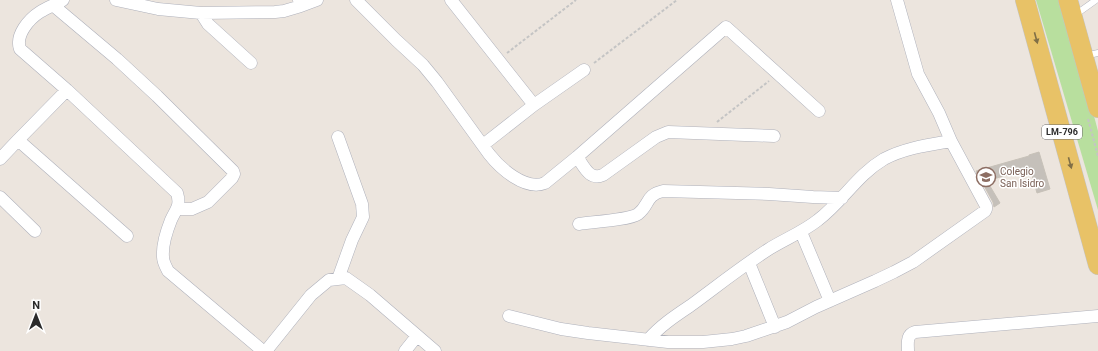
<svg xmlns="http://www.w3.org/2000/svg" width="1098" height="351" font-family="Roboto,sans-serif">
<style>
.green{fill:#b8df9e}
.building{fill:#c5c0ba;stroke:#c7c1b8}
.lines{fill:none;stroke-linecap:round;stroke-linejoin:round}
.lane-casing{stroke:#afb1bb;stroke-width:7}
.street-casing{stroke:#afb1bb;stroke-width:13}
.primary-casing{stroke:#c4c4c4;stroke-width:20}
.path{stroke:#c4c4c4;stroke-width:2;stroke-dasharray:3 2;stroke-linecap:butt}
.lane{stroke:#fff;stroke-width:6}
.street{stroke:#fff;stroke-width:12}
.primary{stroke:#e8c267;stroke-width:19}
.oneway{fill:#806f46}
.labels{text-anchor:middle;stroke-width:3;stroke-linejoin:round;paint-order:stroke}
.shield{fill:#fff;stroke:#6b6b6b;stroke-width:1}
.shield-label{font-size:9px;font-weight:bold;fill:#2b2b2b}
.education-label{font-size:10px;fill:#785e54;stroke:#fff;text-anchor:start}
</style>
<rect width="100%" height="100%" fill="#ece5de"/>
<path class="green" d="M1036,0H1063L1098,131V210Z"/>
<path class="building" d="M1039,152L1050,189L1037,193L1030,168L987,181L1000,203L994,207L993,202L976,171L1029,156V155Z"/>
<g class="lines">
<g class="lane-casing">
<path id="lane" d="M1075,15L1096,0
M1085,56L1098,53"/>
</g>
<g class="street-casing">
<path id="street" d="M63,0C55,5 48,7 40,12C29,19 15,35 20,49L67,90L177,193C181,206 176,209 171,220C167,230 162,245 163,257C163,262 166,267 168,271L263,351
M116,0L158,9L201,13L275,12L284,11L301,6L299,0
M356,0L396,40L423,65L437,82L489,154C500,168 525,191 545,183L577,157L726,27L819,111
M451,0L534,105
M54,6L117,59L157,96L233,171L234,174L232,178L208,202L192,209H178
M301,6L317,0
M201,13L208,24L251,63
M67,90L18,140L127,236
M338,137L362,204L363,217L352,240L338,279
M483,145L534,105L584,70
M577,157C584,166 589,181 603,175L656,137L668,132L774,136
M0,159L18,140
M0,197L35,231
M579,224C592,222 629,220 638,214C650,205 645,195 663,191L769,194L813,197L842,198
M801,232L830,301
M749,263L775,327
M509,316L561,329L588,333L668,342H703L732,339L746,336L787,322L816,307L875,281L894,272L913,262L985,211L986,209V206L951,141L939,113L918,74L897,0
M648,340C660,326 675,316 690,306C716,287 741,267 769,249C785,239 803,232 818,220C843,201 857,175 884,159C905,148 928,145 951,141
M266,351L311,295L329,280L346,278L370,295L435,351
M405,351L417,336
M908,351C908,343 906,335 915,332L1098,316"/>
</g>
<g class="primary-casing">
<path id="primary" d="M1025,0L1098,265
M1068,0L1098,108"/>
</g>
<path class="path" d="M507,53L576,0
M594,63L677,0
M1088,119L1098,156
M717,122L769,81"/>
<use href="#lane" class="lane"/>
<use href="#street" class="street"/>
<use href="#primary" class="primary"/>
</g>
<defs><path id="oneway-solid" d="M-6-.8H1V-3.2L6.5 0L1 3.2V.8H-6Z"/></defs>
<g class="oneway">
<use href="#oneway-solid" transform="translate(1036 38) rotate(75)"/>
<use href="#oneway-solid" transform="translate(1070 163) rotate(75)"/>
</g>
<defs>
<g id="school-ring" transform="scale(1)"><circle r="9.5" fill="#fff" stroke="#8d6e63" stroke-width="1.5"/><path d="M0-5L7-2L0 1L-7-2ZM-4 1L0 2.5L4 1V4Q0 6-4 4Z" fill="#8d6e63"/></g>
</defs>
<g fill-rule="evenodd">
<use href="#school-ring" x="986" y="177"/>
</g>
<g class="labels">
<rect class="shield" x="1042" y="125" width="40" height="14" rx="3"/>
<g class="shield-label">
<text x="1062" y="135">LM-796</text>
</g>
<g class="education-label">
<text x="1000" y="175">Colegio<tspan x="1000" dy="12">San Isidro</tspan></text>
</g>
</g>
<g transform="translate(36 315)" stroke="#ffffff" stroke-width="3" paint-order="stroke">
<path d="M0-3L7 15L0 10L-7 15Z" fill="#2b2b2b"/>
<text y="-6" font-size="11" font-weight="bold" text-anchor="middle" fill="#2b2b2b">N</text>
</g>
</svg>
